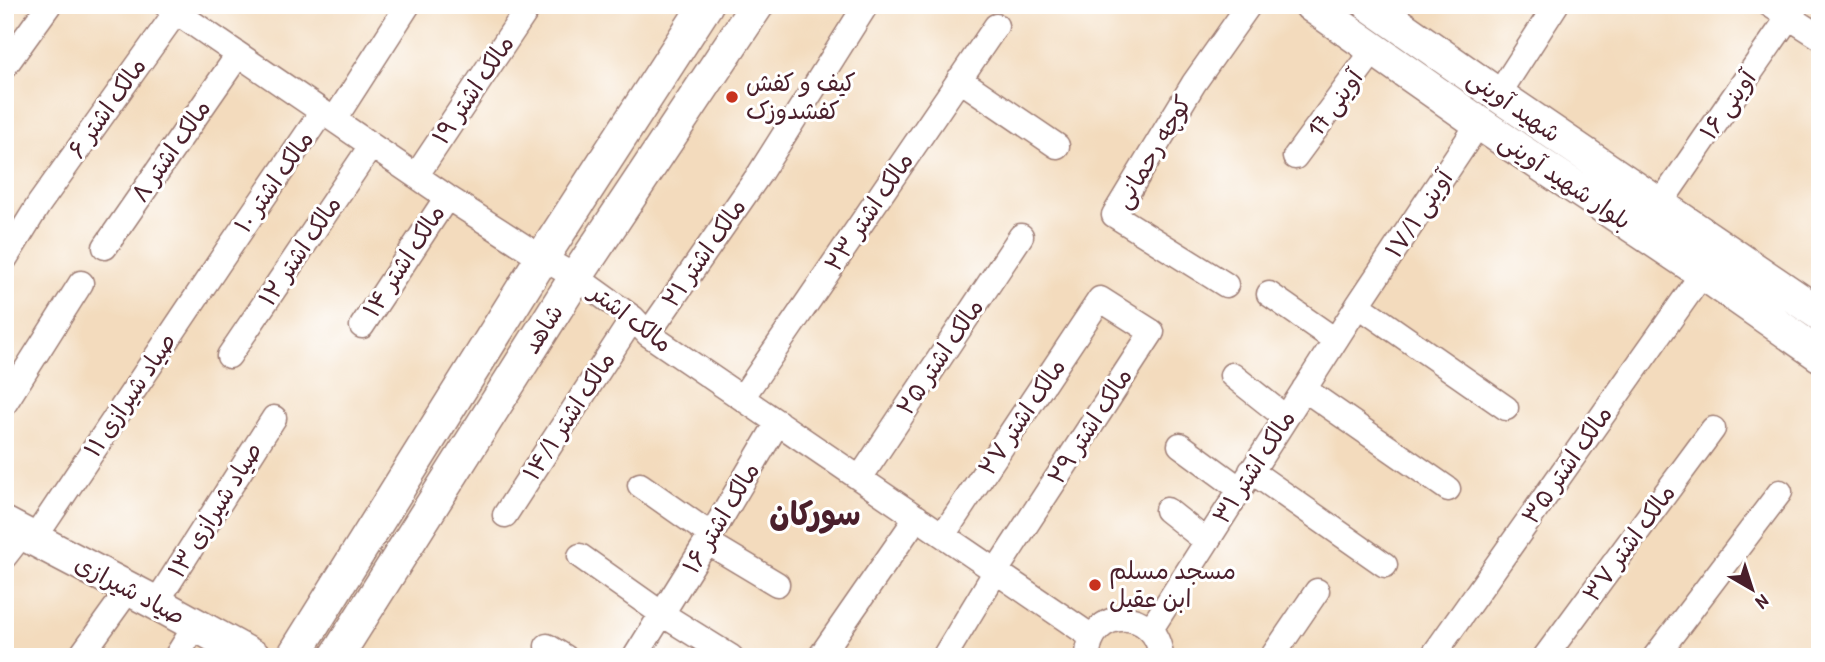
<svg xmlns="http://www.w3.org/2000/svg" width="1825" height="662" font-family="'Patrick Hand','Playpen Sans Arabic',sans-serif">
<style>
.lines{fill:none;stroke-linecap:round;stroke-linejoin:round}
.street-casing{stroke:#9e7d74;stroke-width:27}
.secondary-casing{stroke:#9e7d74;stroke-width:36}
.street{stroke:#fff;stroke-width:24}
.secondary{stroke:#fff;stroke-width:33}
.poi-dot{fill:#c8321e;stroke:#fff;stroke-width:2.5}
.labels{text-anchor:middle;stroke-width:6;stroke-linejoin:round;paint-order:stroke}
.poi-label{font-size:24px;fill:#4a1f2b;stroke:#fff;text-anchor:start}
.street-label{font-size:24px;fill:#4a1f2b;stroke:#fff}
.district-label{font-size:32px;font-weight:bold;fill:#4a1f2b;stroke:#fff}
</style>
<rect width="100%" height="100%" fill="#fff"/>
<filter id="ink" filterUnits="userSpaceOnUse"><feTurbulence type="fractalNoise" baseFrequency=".0143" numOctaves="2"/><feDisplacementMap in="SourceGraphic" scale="14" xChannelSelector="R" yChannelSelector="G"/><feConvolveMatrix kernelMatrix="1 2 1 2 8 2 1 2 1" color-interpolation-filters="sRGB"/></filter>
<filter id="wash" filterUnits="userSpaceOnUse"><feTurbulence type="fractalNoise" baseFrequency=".00686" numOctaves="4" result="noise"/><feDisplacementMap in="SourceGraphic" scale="28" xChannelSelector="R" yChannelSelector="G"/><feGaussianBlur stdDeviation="1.57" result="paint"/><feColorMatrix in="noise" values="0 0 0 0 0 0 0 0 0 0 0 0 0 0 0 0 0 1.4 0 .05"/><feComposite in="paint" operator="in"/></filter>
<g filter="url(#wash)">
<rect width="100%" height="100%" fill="#f3dbbd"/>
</g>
<g filter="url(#ink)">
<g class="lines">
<g class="street-casing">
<path id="street" d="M166,5L447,197L542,258L576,277L633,318L648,334L1092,637
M1770,5L1820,37
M5,66L49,5
M959,79L1057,146
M1498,95L1556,5
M334,120L408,5
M1295,157L1374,50
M416,176L530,5
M1659,205L1797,5
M105,247L238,55
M5,259L39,204L176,12
M1226,285L1114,215L1194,83L1249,5
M1269,294L1335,340
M1358,305L1506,408
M362,326L447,197
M648,334L760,173L866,5
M229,356L371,146
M1232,375L1285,417
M1304,389L1448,489
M742,398L996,26
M5,403L81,283
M1180,445L1240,489
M1251,471L1385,565
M860,478L1021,236
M640,485L711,535
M1167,510L1206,541
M505,515L633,318
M943,535L1100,299L1152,332L996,571L944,657
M34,539L227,251L322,112
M707,542L777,584
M5,556L23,533
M580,556L662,614L731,657
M156,603L274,418
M1151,629L1358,305L1479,123
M547,646L565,657
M80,657L129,589
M176,657L196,625
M635,657L711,535L778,422
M820,657L917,517
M1088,657C1088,607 1157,605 1161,657
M1272,657L1317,591
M1432,657L1703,273
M1545,657L1713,429
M1655,657L1780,492"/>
</g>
<g class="secondary-casing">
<path id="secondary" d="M1311,5L1479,123L1703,273L1820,355
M1370,5L1498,95L1820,314
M5,524L156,603L254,657
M293,657L542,258L706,5
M336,657L576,277L757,5"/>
</g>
<use href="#street" class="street"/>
<use href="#secondary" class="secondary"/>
</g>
</g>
<g class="poi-dot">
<circle cx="732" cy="97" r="7"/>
<circle cx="1095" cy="585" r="7"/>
</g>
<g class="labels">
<g class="poi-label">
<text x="746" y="91">کیف و کفش<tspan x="746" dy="28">کفشدوزک</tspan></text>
<text x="1109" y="579">مسجد مسلم<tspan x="1109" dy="28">ابن عقیل</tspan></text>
</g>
<g class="street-label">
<text transform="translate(473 90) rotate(-56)" y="8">مالک اشتر ۱۹</text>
<text transform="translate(1335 103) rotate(-54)" y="8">آوینی 17</text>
<text transform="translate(1728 105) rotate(-55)" y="8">۱۶ آوینی</text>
<text transform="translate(1514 106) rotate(35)" y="8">شهید آوینی</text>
<text transform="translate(107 108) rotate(-55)" y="8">مالک اشتر ۶</text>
<text transform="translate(171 151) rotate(-55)" y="8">مالک اشتر ۸</text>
<text transform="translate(1153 152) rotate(-59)" y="8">کوچه رحمانی</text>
<text transform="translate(1565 181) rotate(34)" y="8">بلوار شهید آوینی</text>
<text transform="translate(274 182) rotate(-55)" y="8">مالک اشتر ۱۰</text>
<text transform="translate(869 212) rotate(-56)" y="8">مالک اشتر ۲۳</text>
<text transform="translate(1419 214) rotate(-56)" y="8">آوینی ۱۷/۱</text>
<text transform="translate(300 251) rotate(-56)" y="8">مالک اشتر ۱۲</text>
<text transform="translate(704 253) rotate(-55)" y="8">مالک اشتر ۲۱</text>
<text transform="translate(404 261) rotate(-57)" y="8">مالک اشتر ۱۴</text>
<text transform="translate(631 318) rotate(37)" y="8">مالک اشتر</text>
<text transform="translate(543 329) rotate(-58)" y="8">شاهد</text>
<text transform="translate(940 357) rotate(-56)" y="8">مالک اشتر ۲۵</text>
<text transform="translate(130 395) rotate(-56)" y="8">صیاد شیرازی ۱۱</text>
<text transform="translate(569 416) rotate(-57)" y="8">مالک اشتر ۱۴/۱</text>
<text transform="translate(1022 417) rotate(-56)" y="8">مالک اشتر ۲۷</text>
<text transform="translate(1090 426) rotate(-57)" y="8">مالک اشتر ۲۹</text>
<text transform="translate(1567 465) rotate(-55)" y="8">مالک اشتر ۳۵</text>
<text transform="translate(1254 467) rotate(-57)" y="8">مالک اشتر ۳۱</text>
<text transform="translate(215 510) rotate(-58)" y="8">صیاد شیرازی ۱۳</text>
<text transform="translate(721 518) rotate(-59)" y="8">مالک اشتر ۱۶</text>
<text transform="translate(1629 543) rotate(-54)" y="8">مالک اشتر ۳۷</text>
<text transform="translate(130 590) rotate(28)" y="8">صیاد شیرازی</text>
</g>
<g class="district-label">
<text x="815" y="525">سورکان</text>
</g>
</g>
<rect width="1825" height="662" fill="none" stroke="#fff" stroke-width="28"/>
<g transform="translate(1752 589) rotate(141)" stroke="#ffffff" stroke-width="5" paint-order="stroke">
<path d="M0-5L12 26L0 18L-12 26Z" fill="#4a1f2b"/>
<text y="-10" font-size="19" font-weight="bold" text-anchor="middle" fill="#4a1f2b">N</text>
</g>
</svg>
